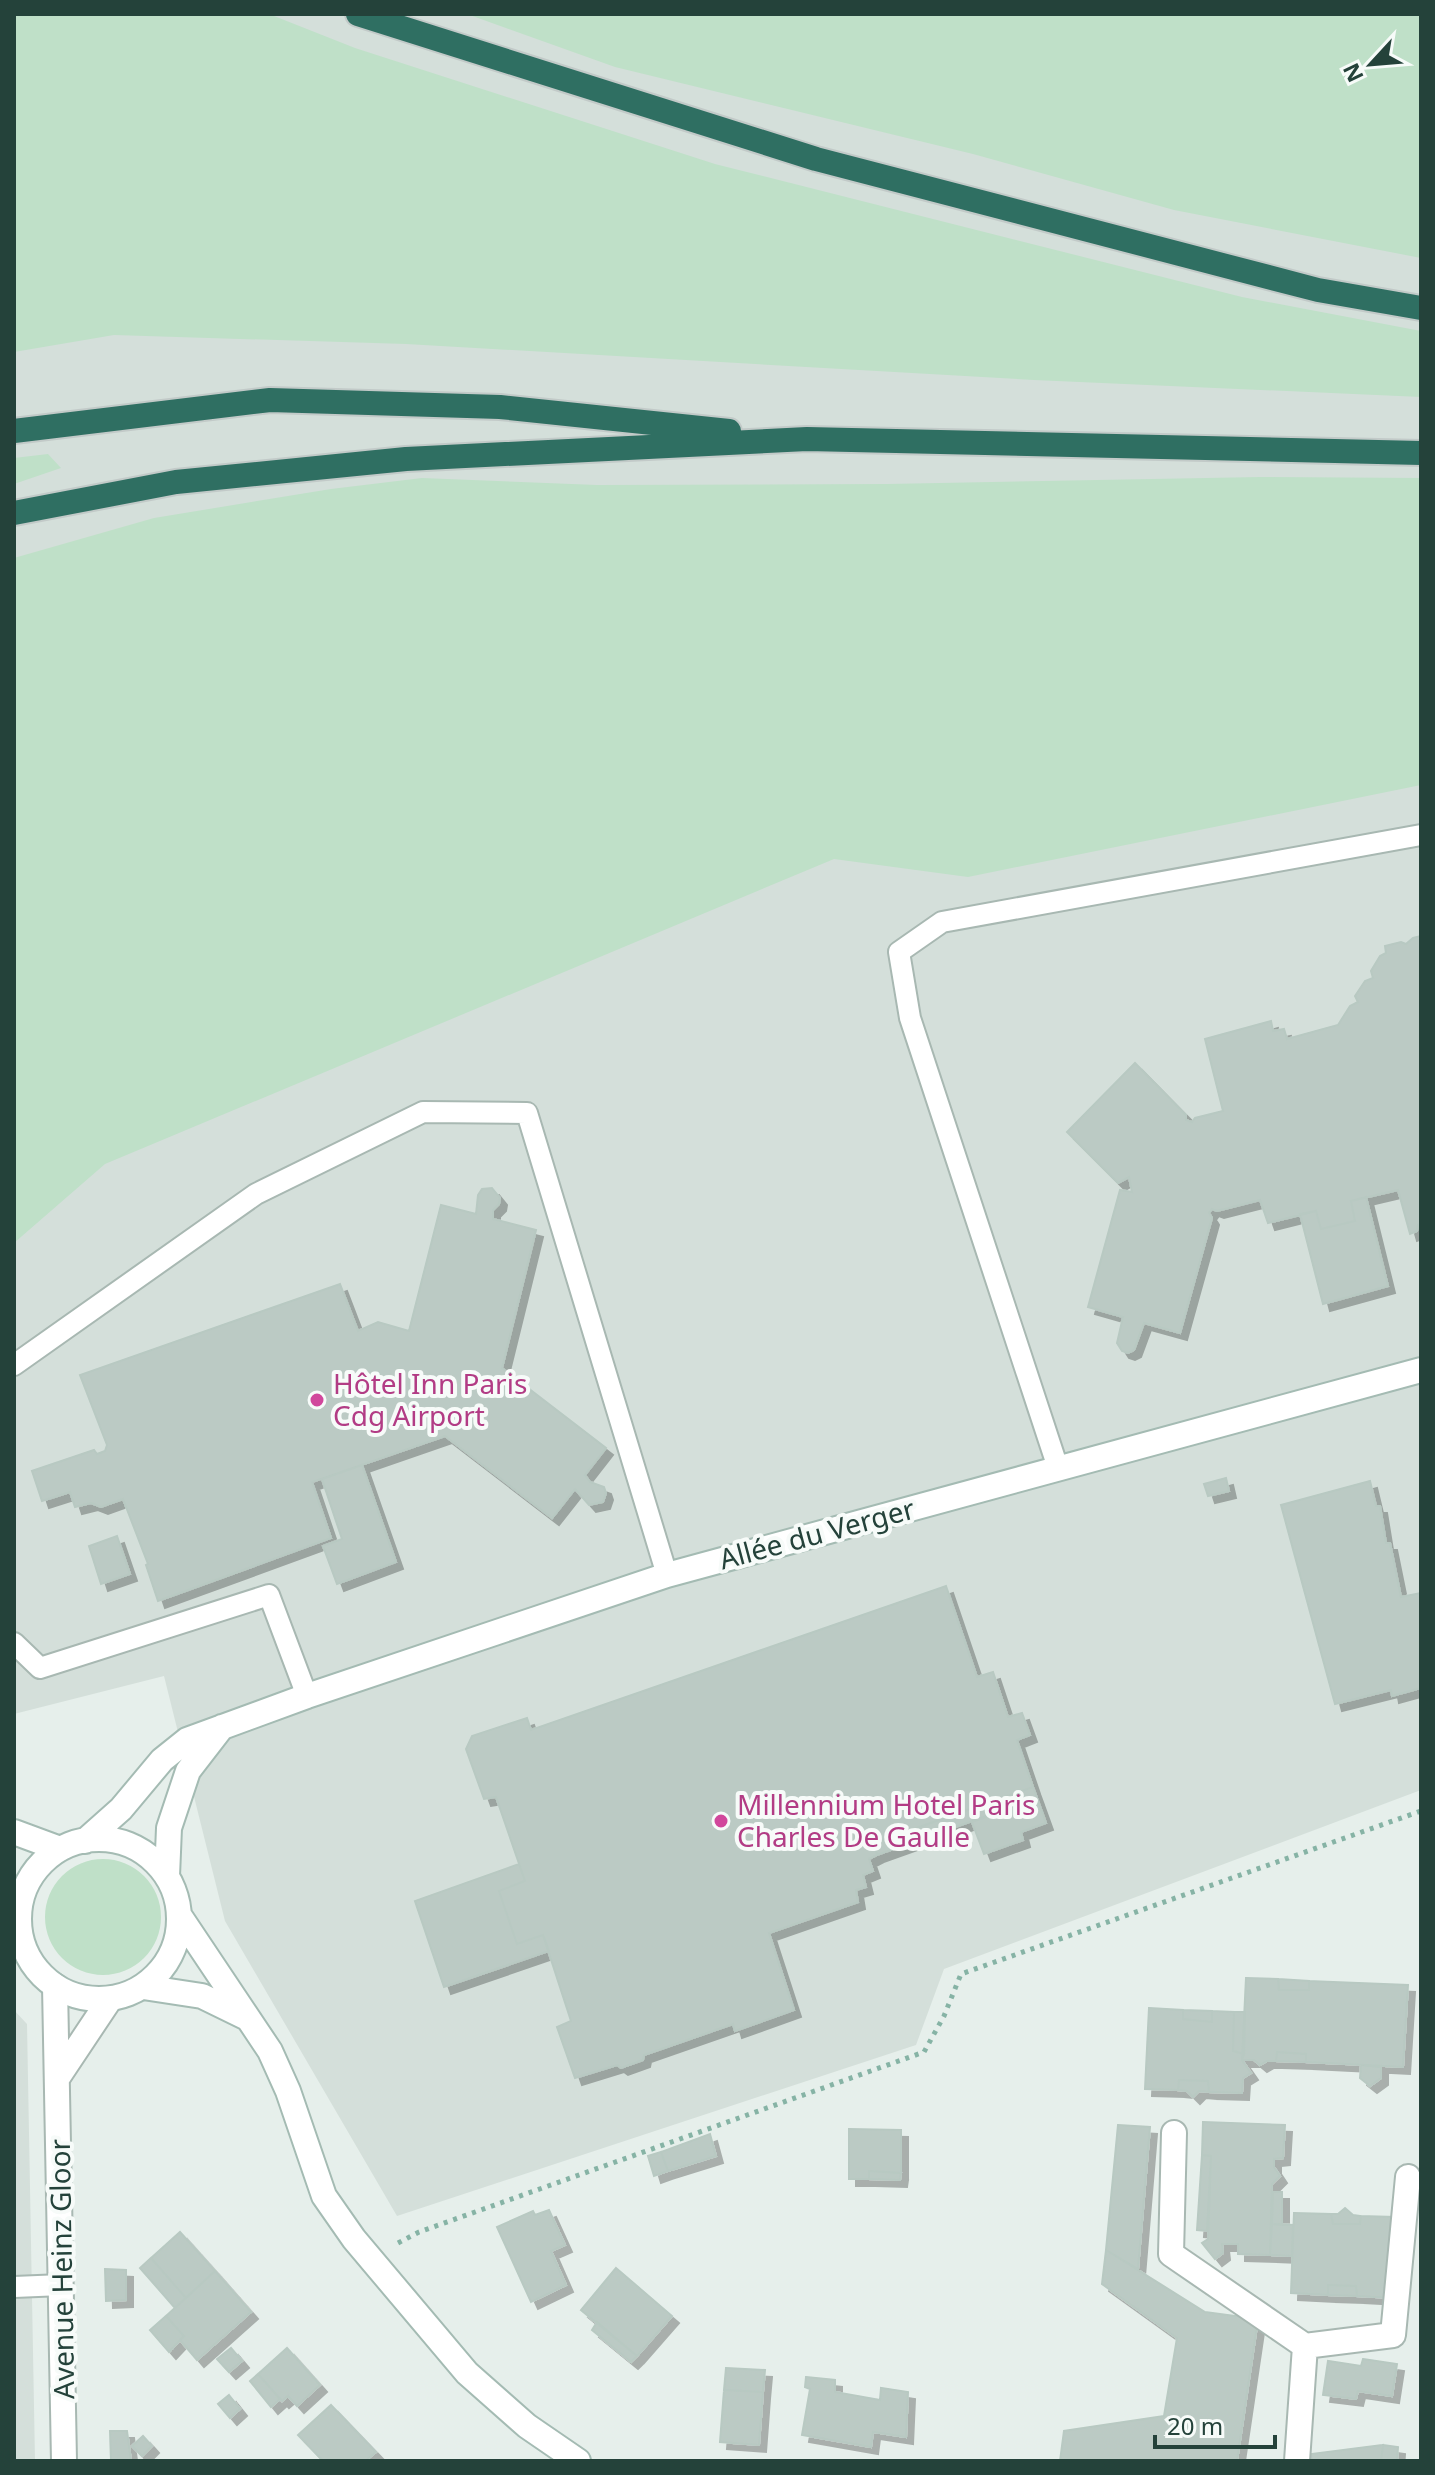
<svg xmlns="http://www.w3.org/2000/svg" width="1435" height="2475" font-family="'Noto Sans',sans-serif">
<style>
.built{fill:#d4dfda}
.green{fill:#bfe0c8}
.building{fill:#bbcac4;stroke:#b8c9c2;stroke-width:2;filter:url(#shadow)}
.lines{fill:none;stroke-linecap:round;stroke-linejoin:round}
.lane-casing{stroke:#a8b8b2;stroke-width:24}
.street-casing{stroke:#a8b8b2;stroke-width:28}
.secondary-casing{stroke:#a4bbb3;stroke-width:28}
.highway-casing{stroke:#c2cac8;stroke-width:28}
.path{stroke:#86b3a5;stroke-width:5;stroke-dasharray:4 6;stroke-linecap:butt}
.lane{stroke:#fff;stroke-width:20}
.street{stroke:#fff;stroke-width:24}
.secondary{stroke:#fff;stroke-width:24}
.highway{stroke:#2f6f62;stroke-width:24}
.hotel-dot{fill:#d1479c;stroke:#f7fbf9;stroke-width:3}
.labels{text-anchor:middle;stroke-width:8;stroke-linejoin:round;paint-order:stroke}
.hotel-label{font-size:28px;fill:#b23c85;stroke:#f7fbf9;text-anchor:start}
.street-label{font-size:28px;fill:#24423a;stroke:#f7fbf9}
</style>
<defs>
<filter id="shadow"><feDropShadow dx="7" dy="7" stdDeviation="0" flood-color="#0004"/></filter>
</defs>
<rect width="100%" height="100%" fill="#e6efeb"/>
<path class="built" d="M14,14H1421V1790L944,1969L916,2045L397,2216L225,1921L164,1676L14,1714Z
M14,2010L27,2024L35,2461H14Z"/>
<path class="green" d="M14,14H269L355,48L715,164L1242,297L1421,331V397L1034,380L406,344L114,335L14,352Z
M467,14H1421V258L1174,210L973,154L615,67Z
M48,454L61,468L14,484V458Z
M1260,477L1421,478V785L968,877L834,859L105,1164L14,1243V558L154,518L331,489L422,478L597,485L887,484Z
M45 1917a58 58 0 1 1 116 0a58 58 0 1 1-116 0Z"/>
<path class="building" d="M1421,936V1224L1418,1225L1417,1231L1410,1234L1398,1190L1351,1201L1355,1221L1321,1229L1316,1211L1268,1223L1260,1200L1217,1211L1212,1209L1209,1213L1212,1218L1180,1333L1144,1323L1134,1350L1128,1353L1122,1351L1117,1343L1123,1317L1088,1307L1120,1190L1132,1192L1129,1177L1118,1183L1067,1132L1135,1063L1186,1115V1120L1192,1122L1195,1118L1223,1111L1205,1039L1271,1021L1273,1031L1284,1029L1287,1039L1338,1025L1350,1006L1358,1002L1355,996L1365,981L1373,978L1371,971L1380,956L1386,953L1385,946L1401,942L1406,944L1413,938Z
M492,1188L500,1198L499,1204L493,1210V1219L536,1230L502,1368L606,1448L585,1475L590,1482L604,1487L606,1493L603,1502L589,1505L575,1489L552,1518L445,1436L312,1482L331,1538L158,1601L146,1565L148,1564L123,1499L101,1507L91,1503L75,1507L70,1492L42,1501L32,1471L94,1450L97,1454L105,1451L107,1445L80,1375L340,1284L358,1331L378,1322L409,1331L441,1205L476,1214L478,1195L482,1189Z
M1366,1197L1388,1286L1323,1304L1300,1214L1316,1211L1321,1229L1355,1221L1351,1201Z
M362,1465L396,1562L337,1584L323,1546L342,1539L322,1479Z
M1226,1478L1229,1491L1208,1496L1204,1484Z
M1370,1481L1376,1506H1380L1386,1543H1390L1401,1597L1421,1593V1688L1392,1696L1391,1690L1335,1704L1281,1505Z
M117,1536L130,1574L101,1584L89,1546Z
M946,1586L977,1677L993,1672L1008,1717L1022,1713L1030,1735L1017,1740L1033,1787L874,1843L877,1855L869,1859L873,1871L863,1875L866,1887L856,1890L858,1902L769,1933L794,2010L735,2031L733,2024L644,2055L643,2060L621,2068L617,2065L575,2078L557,2027L571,2021L543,1935L517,1944L499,1891L525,1881L496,1797L484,1799L466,1749L472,1736L527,1718L531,1730Z
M1033,1787L1037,1798L877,1855L874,1843Z
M1037,1798L1046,1823L1021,1832L1023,1840L984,1854L972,1822Z
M519,1864L525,1881L499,1891L517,1944L543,1935L549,1951L444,1987L415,1901Z
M1246,1978L1278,1979L1279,1990H1309V1981L1408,1985L1403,2067L1306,2062V2054L1277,2052L1276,2061H1267L1260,2065L1254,2060H1242Z
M1278,1979L1309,1981V1990H1279Z
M1149,2008L1183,2010V2019L1212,2022V2011L1234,2012L1233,2051L1244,2054L1242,2060L1251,2073L1243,2078L1242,2093L1209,2092L1208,2081L1179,2080L1178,2090L1145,2089Z
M1183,2010L1212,2011V2022L1183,2019Z
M1234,2012H1245L1244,2054L1233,2051Z
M1277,2052L1306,2054V2062L1276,2061Z
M1361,2065L1381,2067V2078L1370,2086L1360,2078Z
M1179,2080L1208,2081L1209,2092L1199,2091L1193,2097L1187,2091L1178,2090Z
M1203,2122L1285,2125L1283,2158L1274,2159V2167L1280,2176L1272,2184L1270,2255L1238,2254V2244H1222L1223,2253L1215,2259L1202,2243L1208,2239L1211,2156L1202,2155Z
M1118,2125L1150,2127L1138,2269L1106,2250Z
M849,2129L901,2130V2173L869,2171V2179H849Z
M710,2134L716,2156L668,2171L661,2152Z
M661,2152L668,2171L654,2176L648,2156Z
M1202,2155L1211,2156L1207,2231L1197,2230Z
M869,2171L901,2173L900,2180L869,2179Z
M1273,2192H1282V2225L1272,2224Z
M1345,2208L1353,2215L1361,2216L1360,2224H1333L1331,2214H1338Z
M549,2210L565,2245L551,2251L566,2285L531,2302L497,2227L533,2211L535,2215Z
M1294,2213L1331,2214L1333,2224H1360L1361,2216L1395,2217L1392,2298L1357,2296L1356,2286L1328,2285V2295L1291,2293Z
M1272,2224L1293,2225L1292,2256L1270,2255Z
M180,2232L215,2271L186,2298L151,2258Z
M1106,2250L1205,2312L1258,2319L1237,2461H1060L1064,2431L1164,2416L1177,2338L1102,2284Z
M151,2258L186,2298L175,2308L140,2268Z
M616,2268L672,2316L637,2356L581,2310Z
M105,2269L126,2270V2300L106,2301Z
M215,2271L251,2312L197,2360L180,2340L184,2336L166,2316Z
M1328,2285L1356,2286L1357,2296L1328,2295Z
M166,2316L184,2336L169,2352L150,2330Z
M597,2322L637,2356L631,2362L592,2330Z
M231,2348L242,2361L229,2372L217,2359Z
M287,2348L320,2385L297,2406L288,2396L282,2401L258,2374Z
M1363,2359L1397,2364L1392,2396L1358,2391L1356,2399L1323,2395L1328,2361L1361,2366Z
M726,2368L765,2370L763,2392L724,2390Z
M258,2374L280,2399L271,2407L250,2381Z
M806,2377L835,2380V2392L880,2400L881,2388L908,2392L906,2437L873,2432L871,2447L802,2435L810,2389L805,2387Z
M724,2390L763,2392L759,2445L720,2442Z
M229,2395L240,2409L230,2418L218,2404Z
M331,2405L376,2452L365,2461H323L298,2435Z
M110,2431H127L131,2461H111Z
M143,2436L152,2446L142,2456L132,2446Z
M1383,2445L1381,2461H1312L1311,2454Z
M1383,2445L1398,2447L1397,2461H1381Z"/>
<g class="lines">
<g class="lane-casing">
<path id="lane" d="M14,1365L256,1194L423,1112L527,1113L667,1575
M1058,1468L910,1018L899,952L942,922L1421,835
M14,1643L40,1668L269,1595L307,1696
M14,2287L62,2285"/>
</g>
<g class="street-casing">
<path id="street" d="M55,1986L64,2461
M58,2077L110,1999
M1174,2133L1171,2254L1305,2346
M1297,2461L1305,2346L1393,2335L1408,2177"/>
</g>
<g class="secondary-casing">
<path id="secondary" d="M14,1832L60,1849
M19 1919a80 80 0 1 1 160 0a80 80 0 1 1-160 0Z
M85,1841L121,1809L162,1760L187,1740L307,1696L667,1575L1421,1370
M167,1876L169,1828L188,1771L222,1727
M179,1915L270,2051L288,2091L324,2196L354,2239L467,2373L527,2426L578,2461
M143,1987L202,1996L245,2017"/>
</g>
<g class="highway-casing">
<path id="highway" d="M358,14L816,159L1318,290L1421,308
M14,431L270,400L500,407L729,431
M14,513L176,482L406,459L807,439L1421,453"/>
</g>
<path class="path" d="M398,2243L419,2232L924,2052L944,2016L961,1974L1421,1811"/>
<use href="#lane" class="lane"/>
<use href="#street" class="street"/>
<use href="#secondary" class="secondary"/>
<use href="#highway" class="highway"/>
</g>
<g class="hotel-dot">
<circle cx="317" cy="1400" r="8"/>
<circle cx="721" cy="1821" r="8"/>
</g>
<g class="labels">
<g class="hotel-label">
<text x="333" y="1394">Hôtel Inn Paris<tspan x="333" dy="32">Cdg Airport</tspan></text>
<text x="737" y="1815">Millennium Hotel Paris<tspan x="737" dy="32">Charles De Gaulle</tspan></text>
</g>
<g class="street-label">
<text transform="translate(817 1534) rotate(-15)" y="10">Allée du Verger</text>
<text transform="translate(62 2269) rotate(-91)" y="10">Avenue Heinz Gloor</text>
</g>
</g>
<rect width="1435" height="2475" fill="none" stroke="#24423a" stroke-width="32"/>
<g transform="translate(1371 64) rotate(244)" stroke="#f7fbf9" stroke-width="6" paint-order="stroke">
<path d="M0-6L14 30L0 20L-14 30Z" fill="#24423a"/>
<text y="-12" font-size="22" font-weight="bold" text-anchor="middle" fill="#24423a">N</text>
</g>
<path d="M1155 2435v12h120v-12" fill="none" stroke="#24423a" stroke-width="4"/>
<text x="1167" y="2435" font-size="24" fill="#24423a" stroke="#f7fbf9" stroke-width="6" paint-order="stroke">20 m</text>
</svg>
